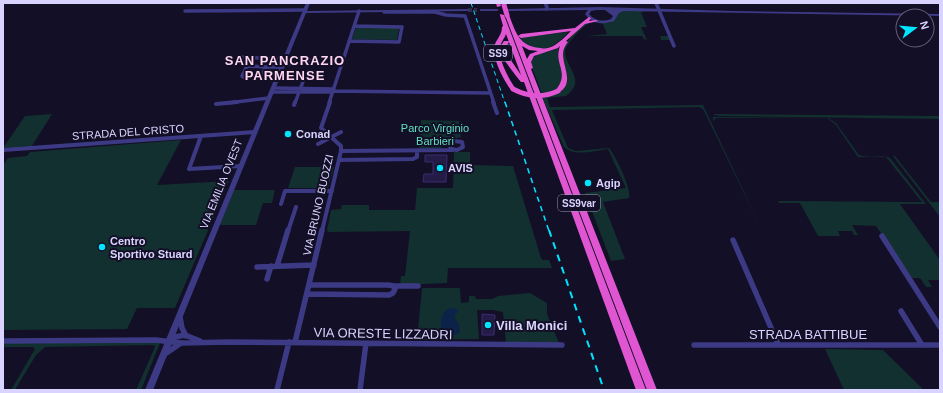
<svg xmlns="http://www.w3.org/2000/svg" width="943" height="393" font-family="Helvetica,sans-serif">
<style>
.green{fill:#12302f}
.water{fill:#0c2248}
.building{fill:#241b47;stroke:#3b2d73}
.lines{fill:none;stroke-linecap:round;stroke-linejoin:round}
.tertiary-tunnel{stroke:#312d47;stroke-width:4;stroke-dasharray:4 2;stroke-linecap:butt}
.minor-far2{stroke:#3d3a85;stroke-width:3.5}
.minor-far1{stroke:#3d3a85;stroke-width:4}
.minor{stroke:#3d3a85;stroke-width:5.5}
.tertiary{fill:#3d3a85;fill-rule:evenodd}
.trunk{fill:#e055d1;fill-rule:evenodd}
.rail-far2{stroke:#00e5ff;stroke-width:1;stroke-dasharray:4.5 3.5;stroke-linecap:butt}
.rail-far1{stroke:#00e5ff;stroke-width:1.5;stroke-dasharray:5.5 4.5;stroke-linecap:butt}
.rail{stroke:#00e5ff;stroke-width:2;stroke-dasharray:7 6;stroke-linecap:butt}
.trunk-bridge{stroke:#e055d1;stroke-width:5}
.poi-dot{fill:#00e5ff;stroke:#130f26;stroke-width:1.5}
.labels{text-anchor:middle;stroke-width:4;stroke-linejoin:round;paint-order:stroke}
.shield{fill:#130f26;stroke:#9e99be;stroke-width:1}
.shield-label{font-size:10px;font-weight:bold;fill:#d9d4ff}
.park-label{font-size:11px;fill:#5fe0c0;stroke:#130f26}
.street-label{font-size:11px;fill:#d9d4ff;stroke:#130f26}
.poi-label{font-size:11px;font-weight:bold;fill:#d9d4ff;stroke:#130f26;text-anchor:start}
.far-district-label{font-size:13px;font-weight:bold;letter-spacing:1px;fill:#ffd6f0;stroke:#130f26}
.near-poi-label{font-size:13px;font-weight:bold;fill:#d9d4ff;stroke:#130f26;text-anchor:start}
.near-street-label{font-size:13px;fill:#d9d4ff;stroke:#130f26}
</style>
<rect width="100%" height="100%" fill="#130f26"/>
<path class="green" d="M621,11H646L641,12L647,27H641L647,40H661L660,36H670L671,40H647L644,39L642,36H586L607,34L603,24C598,23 592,21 588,24C582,27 565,45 565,52C566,69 587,80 566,96L547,98L550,107L703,105L763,232L703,109L699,107L552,110L568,148L576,151L609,148C615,155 632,189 629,198L603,202L625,259L611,261L585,193L626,188L608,149C594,151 575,157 564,147L542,97L560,92L567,83C568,73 563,64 562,55C561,47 579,26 586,23C594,20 603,24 612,22L616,14Z
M356,28H399L397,40L352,39Z
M568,32C566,35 563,38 559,41C546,52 533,51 520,39L522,37Z
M558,48V54L564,78L557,90L542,94L530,62C536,51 548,53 558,48Z
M52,114L32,146L3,148L25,116Z
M714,114L940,116V119L721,116L714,115Z
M713,117L828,118L836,123L859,155C869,159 880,154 890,158L926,204H900L940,260V280H928L932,287H926L920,278H912L876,226L852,225L858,235H854L852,231H838L840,236H818L800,203H779L778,201L922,202L886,157H858L836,125L827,118H716L713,121Z
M421,120L459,121L461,137L451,139L441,148H419Z
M181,140L157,185L229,181L175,308H137L127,329L3,330V165L8,158L27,156L30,152Z
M454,152H470V165L513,166L541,258L543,260H549L552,268H448L447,283L400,285L401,276H405L410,231L328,232L327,230L331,210L341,209L342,205H369V210H415L417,188H453Z
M893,156H895L931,202H940V217Z
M295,167H334L328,188H288Z
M234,190H275L272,203H263L256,225H220Z
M422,288H460L461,303L469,302V296H475L476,299H492L498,296L530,293L547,303V314L559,343H506L503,312L492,310H477L479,339L417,340Z
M3,343H160L141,390H136L155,347L154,345L45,347L36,355L15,390H11L35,349L33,347H3Z
M825,349L883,350L924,390H844Z"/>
<path class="water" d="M450,308L457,309L458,311L454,317L459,324L460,332L453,336L445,335C438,327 440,312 450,308Z"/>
<path class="building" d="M425,155H447L446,182H423L424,174H433V162H425Z
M482,314L495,315L494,335H482Z"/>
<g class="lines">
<path class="tertiary-tunnel" d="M468,10H477"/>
<path class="minor-far2" d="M545,3L547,7L546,9
M656,3L674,46
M185,11L305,10
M384,12H435L446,15L465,16L494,103
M349,41L399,42L402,27L354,26
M243,57L278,59
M284,65L306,63L316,57
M247,66L266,67L261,76L243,77L242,76Z
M266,67H283
M261,76H279
M274,88L334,89
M333,91L490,93
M273,92H333
M228,103L269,98
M295,103L304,79
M329,103L359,11"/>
<path class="minor-far1" d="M493,102L497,113
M216,104L237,102
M294,105L295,102
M201,136L189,169L241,166
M454,141L462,142L463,147L457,150L451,149L449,144Z
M318,144L341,132
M3,150L255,132
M341,151L453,150
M339,160L413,159L417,157V151
M281,204L285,191H332
M288,231L296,207
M322,231L341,151V146L321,128L330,102"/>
<path class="minor" d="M882,236L940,327
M733,240L778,344
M277,266L288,230
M257,267L314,265
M267,279L271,266
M394,286H418
M307,294L389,295L393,293L395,289L394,286L388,285H309
M901,311L922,345
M180,317L182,328L186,336
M170,338L185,335L200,341
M3,341L156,340L181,343L228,342L562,345
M295,342L322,230
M694,345H940
M165,354L181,343
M277,390L289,342
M360,390L366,343"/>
<path class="tertiary" d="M306,3H310L307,11L468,9L470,10L468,11L306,13L153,390H145Z
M600,7L733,11L940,14V16L623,11L619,13L614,21C603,25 592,24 585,14L588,10L509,11L507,10L509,9ZM597,10H605L613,16L611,19C603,22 595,21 589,14L591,11Z
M480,9H497L499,10L497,11H480Z"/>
<path class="trunk" d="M496,3H500L501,6L497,7Z
M500,14L504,15L646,390H636L524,82H521C517,77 502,58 500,53C499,48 502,44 504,41H508L509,42L506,47V53L521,75L506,34C505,38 500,43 500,48C498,59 509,80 516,89L515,90H511C504,81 493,60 494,48C495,40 502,36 502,27L503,26L500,15Z
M505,14L509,15C516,33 519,46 540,48C545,49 550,48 555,45C561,41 566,36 571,31L521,38L518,36L521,34L575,28L589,17L591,18L589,21L596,20L598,21L585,24L566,41L568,42C565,46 563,49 563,54C563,68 575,84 558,93L555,91C571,72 553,65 560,46L558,48L534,56L531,62L533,68L531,69L657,390H647L505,15ZM522,46L529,50L538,51L530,54L527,59Z"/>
<path class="rail-far2" d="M471,3L505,103"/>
<path class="rail-far1" d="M505,102L549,231"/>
<path class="rail" d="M549,230L604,390"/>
<path class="trunk-bridge" d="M504,5L507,15
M513,89C528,97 543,98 558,91"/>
</g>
<g class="poi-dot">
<circle cx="288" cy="134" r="4"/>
<circle cx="440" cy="168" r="4"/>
<circle cx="588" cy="183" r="4"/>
<circle cx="102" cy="247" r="4"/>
<circle cx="488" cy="325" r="4"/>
</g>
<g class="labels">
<g class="shield">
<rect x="484" y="45" width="28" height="16" rx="3"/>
<rect x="558" y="195" width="42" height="16" rx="3"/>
</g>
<g class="shield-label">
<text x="498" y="57">SS9</text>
<text x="579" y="207">SS9var</text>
</g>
<g class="park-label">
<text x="435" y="132">Parco Virginio<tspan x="435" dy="13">Barbieri</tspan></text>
</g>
<g class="street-label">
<text transform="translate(128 132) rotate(-4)" y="4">STRADA DEL CRISTO</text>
<text transform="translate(221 184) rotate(-68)" y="4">VIA EMILIA OVEST</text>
<text transform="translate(318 205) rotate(-77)" y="4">VIA BRUNO BUOZZI</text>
</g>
<g class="poi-label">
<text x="296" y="138">Conad</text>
<text x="448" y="172">AVIS</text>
<text x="596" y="187">Agip</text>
<text x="110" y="245">Centro<tspan x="110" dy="13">Sportivo Stuard</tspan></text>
</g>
<g class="far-district-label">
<text x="285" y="65">SAN PANCRAZIO<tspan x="285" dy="15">PARMENSE</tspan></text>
</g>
<g class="near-poi-label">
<text x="496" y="330">Villa Monici</text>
</g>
<g class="near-street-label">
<text transform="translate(383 333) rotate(1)" y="5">VIA ORESTE LIZZADRI</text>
<text x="808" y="339">STRADA BATTIBUE</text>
</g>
</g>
<rect width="943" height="393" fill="none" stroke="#d9d4ff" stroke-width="8"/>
<g transform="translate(915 28) rotate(74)"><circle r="19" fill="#130f26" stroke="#625e7d"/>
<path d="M0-3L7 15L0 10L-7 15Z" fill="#00e5ff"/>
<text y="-6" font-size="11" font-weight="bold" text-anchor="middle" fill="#d9d4ff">N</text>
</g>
</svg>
